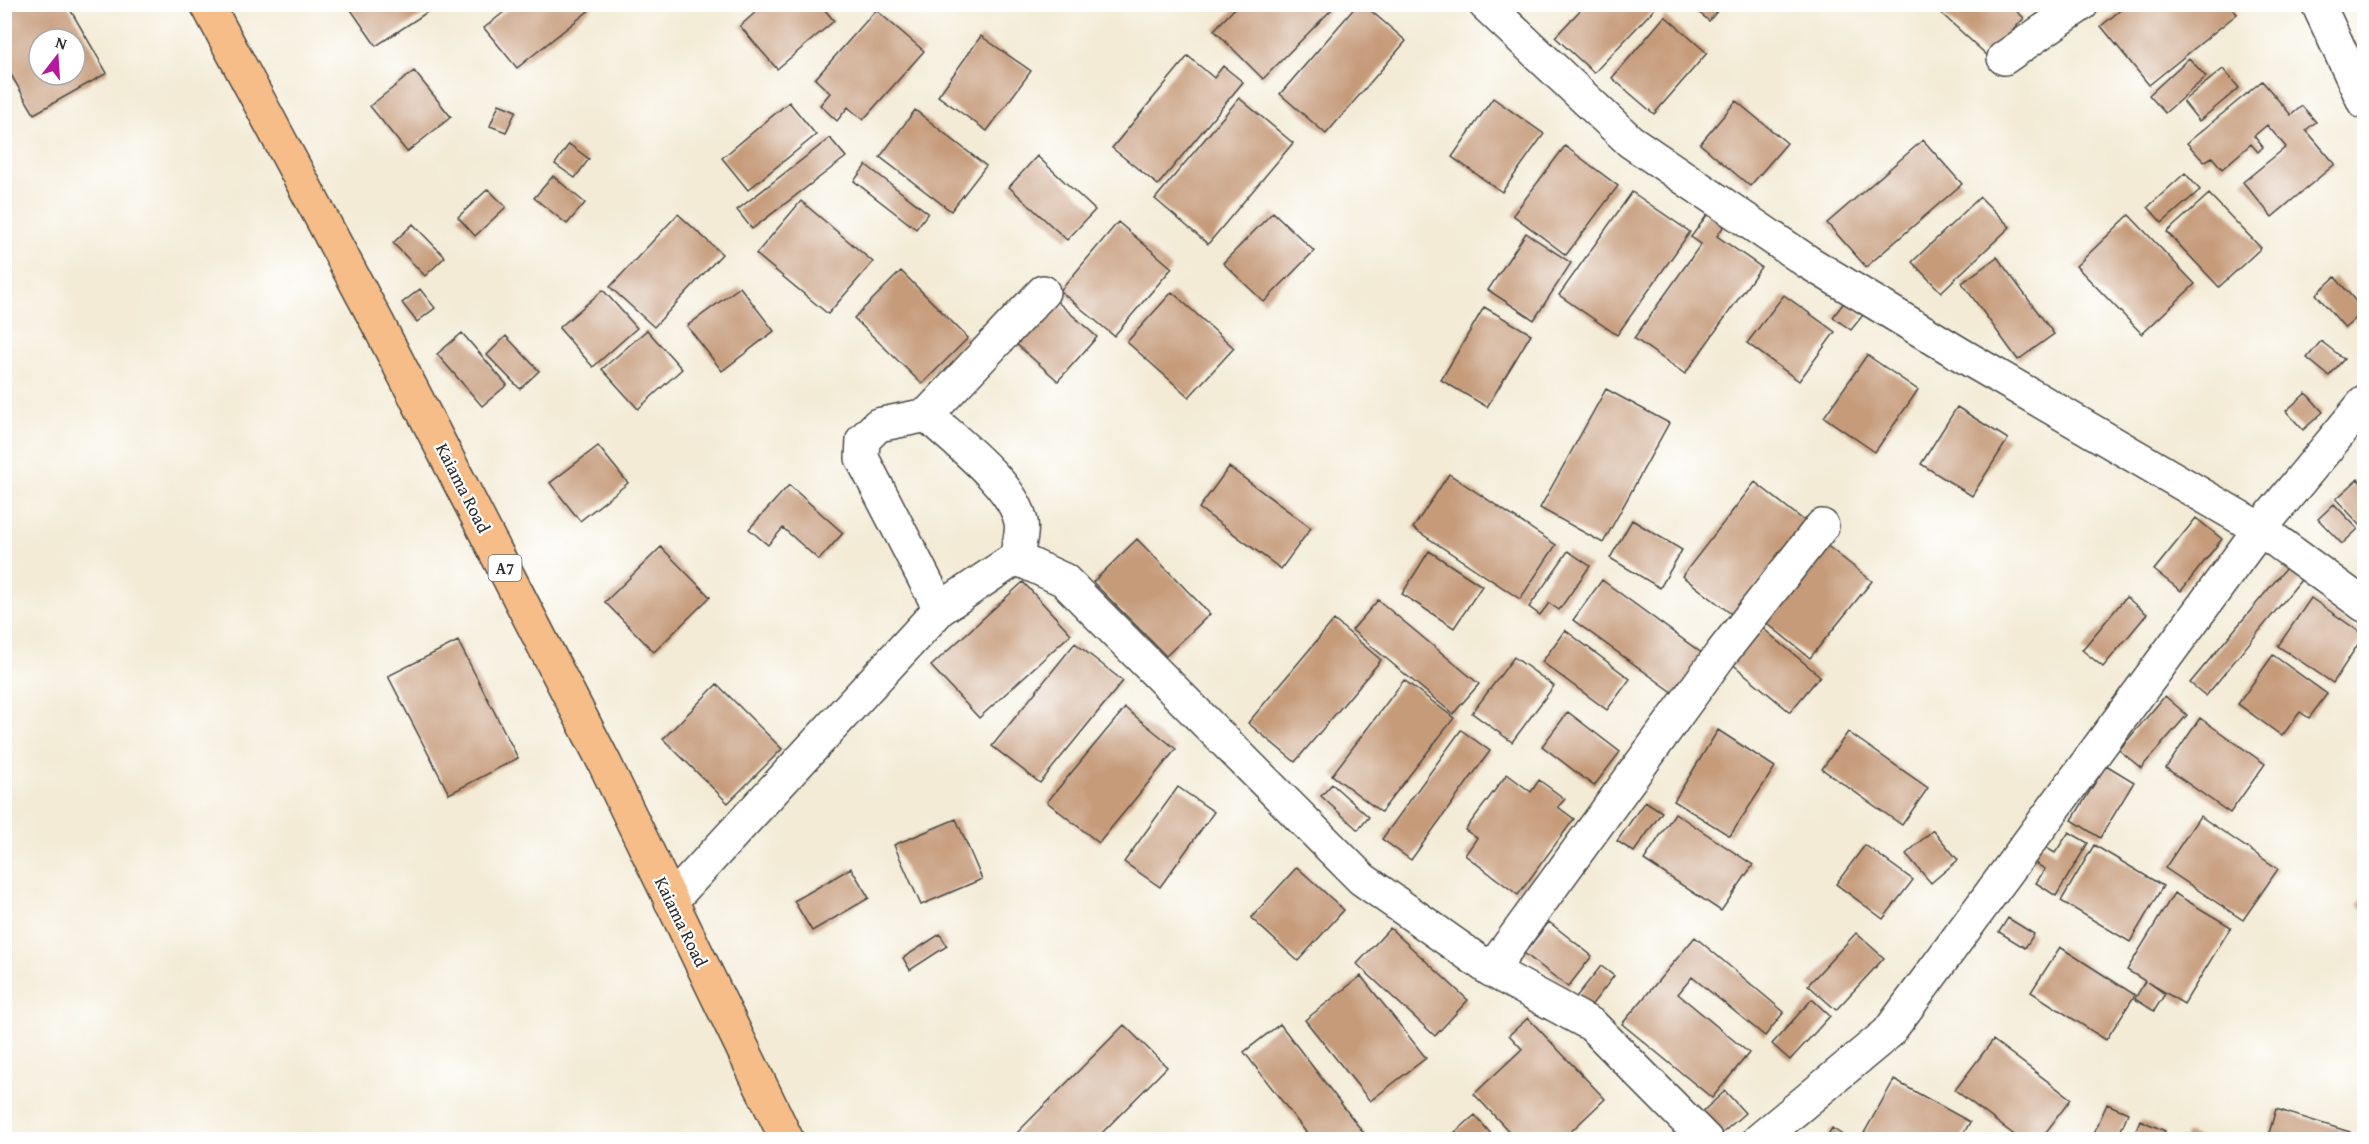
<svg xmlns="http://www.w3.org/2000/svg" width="2369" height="1144" font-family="'Gentium Book Plus',serif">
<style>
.building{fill:#c69b7a;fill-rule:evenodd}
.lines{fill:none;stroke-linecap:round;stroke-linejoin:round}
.minor-casing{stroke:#494844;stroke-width:36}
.tertiary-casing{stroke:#494844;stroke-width:36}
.trunk-casing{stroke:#494844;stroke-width:36}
.minor{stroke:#fff;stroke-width:33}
.tertiary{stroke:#fff;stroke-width:33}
.trunk{stroke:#f7bd88;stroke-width:33}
.labels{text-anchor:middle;stroke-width:4.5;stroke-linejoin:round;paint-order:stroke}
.shield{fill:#fff;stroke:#6b6b6b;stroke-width:1.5}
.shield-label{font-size:16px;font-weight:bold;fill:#2b2b2b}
.street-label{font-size:18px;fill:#2b2b2b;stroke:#fff}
</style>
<rect width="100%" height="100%" fill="#fff"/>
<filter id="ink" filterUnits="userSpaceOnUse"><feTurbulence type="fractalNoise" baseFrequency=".0167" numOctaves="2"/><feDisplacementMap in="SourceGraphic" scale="12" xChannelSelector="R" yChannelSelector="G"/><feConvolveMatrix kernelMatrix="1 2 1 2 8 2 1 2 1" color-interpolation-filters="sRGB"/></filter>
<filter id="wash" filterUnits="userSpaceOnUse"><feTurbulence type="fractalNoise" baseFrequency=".008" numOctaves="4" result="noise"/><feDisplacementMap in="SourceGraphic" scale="24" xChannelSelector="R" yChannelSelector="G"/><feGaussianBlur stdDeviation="1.35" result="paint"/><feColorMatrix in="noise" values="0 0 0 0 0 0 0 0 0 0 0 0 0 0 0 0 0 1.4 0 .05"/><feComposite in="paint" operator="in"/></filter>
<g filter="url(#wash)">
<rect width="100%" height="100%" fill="#f3ebd5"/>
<g id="blocks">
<path class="building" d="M4,4H67L107,73L34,114L4,63ZM39,39H75V75H39Z
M347,4H429L432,9L376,46Z
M514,4H589L592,8L517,68L484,28Z
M765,4H820L834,21L777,69L740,26Z
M1239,4H1337L1263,79L1214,30Z
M1358,4H1363L1406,41L1326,134L1280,94Z
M1586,4H1659L1594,73L1555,37Z
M1689,4H1723L1709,21Z
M1931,4H2009L2024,18L1989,57Z
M2128,4H2229L2237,14L2149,85L2101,26Z
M876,10L924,51L863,120L848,107L837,121L820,105L830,93L815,79Z
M1665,16L1707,53L1654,114L1612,78Z
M981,36L1031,71L987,131L938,96Z
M1188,56L1214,78L1223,66L1243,82L1158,185L1112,148Z
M2189,58L2206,77L2165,113L2149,95Z
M2223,69L2239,88L2199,121L2183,101Z
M414,71L451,117L407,152L370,106Z
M2262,81L2291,115L2302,106L2316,122L2306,130L2335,164L2272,217L2243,182L2286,147L2267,125L2254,136L2263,147L2258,152L2251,144L2222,169L2212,157L2204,162L2187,143Z
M1239,98L1293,143L1208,244L1155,199Z
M1493,98L1544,134L1502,192L1452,157Z
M1736,101L1787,143L1750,186L1700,144Z
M789,102L816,135L748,190L722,158Z
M499,104L516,111L506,132L490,126Z
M915,110L986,166L951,211L880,157Z
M830,138L846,157L752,229L737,210Z
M1923,140L1962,184L1866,267L1827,223Z
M569,144L589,159L575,178L555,164Z
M1565,146L1618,186L1566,255L1513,215Z
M1037,156L1095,210L1067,240L1009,187Z
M866,165L928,213L916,229L854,181Z
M2185,173L2200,190L2162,223L2148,207Z
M553,176L585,203L567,224L534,198Z
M488,189L506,207L475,236L458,217Z
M1632,192L1690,232L1617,335L1559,295Z
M2209,194L2261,248L2219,287L2167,232Z
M1980,197L2010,227L1941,292L1912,262Z
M801,201L873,262L828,314L756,254Z
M1710,211L1726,223L1717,236L1761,267L1685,374L1634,338L1701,244L1691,237Z
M1273,212L1314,251L1264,302L1223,263Z
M678,214L722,254L654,327L610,287Z
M2129,215L2195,284L2142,334L2076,266Z
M1118,222L1172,268L1114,336L1060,291Z
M413,224L445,257L425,276L393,243Z
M1526,233L1571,263L1534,320L1488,290Z
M1997,257L2054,334L2018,360L1962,283Z
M901,271L968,338L922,384L854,318Z
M2335,277L2364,311L2345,328L2316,294Z
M740,287L774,331L722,371L687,326Z
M420,289L435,308L417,322L402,303Z
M2364,289V305L2357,294Z
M603,290L637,328L593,367L559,328Z
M1172,292L1234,348L1189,397L1127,342Z
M1784,295L1835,332L1799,381L1747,343Z
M1053,298L1097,337L1058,381L1014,342Z
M1845,301L1863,315L1851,330L1833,317Z
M1484,307L1531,334L1487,407L1441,380Z
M647,330L682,369L638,409L602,369Z
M462,333L507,385L482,406L437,354Z
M506,336L539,371L520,389L487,355Z
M2321,341L2344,359L2329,376L2307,358Z
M1867,355L1918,390L1875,452L1824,417Z
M1606,389L1669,423L1603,543L1540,508Z
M2306,393L2323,412L2303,430L2286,411Z
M1957,407L2008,439L1972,496L1921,464Z
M598,446L628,483L580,521L550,483Z
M1229,467L1311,528L1281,569L1199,508Z
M1449,474L1556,545L1520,599L1413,528Z
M2358,479L2364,486V525L2362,527L2336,499Z
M1755,482L1807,523L1734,616L1682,576Z
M789,485L843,533L819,560L783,528L768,545L749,529Z
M2334,504L2358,529L2342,544L2318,519Z
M2196,518L2222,539L2181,591L2154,570Z
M1632,520L1682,550L1660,588L1610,558Z
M1137,539L1210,614L1166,656L1093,582Z
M1825,544L1872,581L1810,658L1763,620Z
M661,547L710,597L654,652L605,602Z
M1429,551L1482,586L1454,628L1402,594Z
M1568,551L1590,566L1559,610L1549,603L1540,615L1529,607Z
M2286,568L2301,580L2206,696L2190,683Z
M1602,580L1707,657L1678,696L1573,620Z
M1023,582L1071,634L979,718L931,666Z
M2126,597L2147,614L2103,667L2082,650Z
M2311,598L2364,635L2333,683L2278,646Z
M1378,600L1479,684L1453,714L1352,630Z
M1334,620L1381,660L1295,762L1248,723Z
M1760,626L1820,676L1790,712L1730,662Z
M1565,630L1630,679L1607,710L1542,662Z
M458,641L518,758L449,794L388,676Z
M1075,643L1123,681L1040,783L992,746Z
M2273,655L2327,694L2309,718L2300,712L2282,736L2238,704Z
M1514,657L1554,686L1512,742L1472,713Z
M1404,680L1454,718L1381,812L1332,775Z
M717,684L782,749L728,803L663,739Z
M2165,696L2187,715L2141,768L2119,750Z
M1125,708L1176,749L1099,843L1047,802Z
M1568,712L1620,752L1594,786L1542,746Z
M2200,718L2265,764L2230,813L2166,768Z
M1461,730L1490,751L1411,860L1382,839Z
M1718,730L1775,767L1730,836L1674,801Z
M1848,732L1928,788L1902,825L1822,769Z
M2106,765L2134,782L2100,838L2072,820Z
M1507,774L1531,792L1539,780L1565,799L1558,807L1574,819L1518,895L1465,855L1477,838L1465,830Z
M1332,784L1369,817L1358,830L1321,796Z
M1178,787L1214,812L1160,887L1124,862Z
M1645,801L1662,812L1634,852L1617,841Z
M1675,813L1753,865L1721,911L1644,860Z
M2200,816L2278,869L2243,920L2165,868Z
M956,819L982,879L921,905L894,845Z
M1933,830L1958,860L1931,883L1906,854Z
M2069,832L2088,843L2056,896L2036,883L2045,869L2028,859L2038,843L2055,853Z
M1865,845L1913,880L1883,919L1836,884Z
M2094,845L2163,886L2130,942L2061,901Z
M1297,867L1344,910L1298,961L1251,918Z
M851,868L869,898L812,931L794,901Z
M2174,893L2231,927L2184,1004L2148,982L2165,994L2154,1011L2135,999L2145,981L2127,970Z
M2364,895V910L2357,905Z
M2008,918L2034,934L2025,948L1999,932Z
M1549,922L1592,956L1568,987L1524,953Z
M1390,928L1468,1000L1435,1036L1357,964Z
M1856,933L1884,958L1836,1010L1808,985Z
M940,934L947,946L910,970L903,958Z
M1695,937L1784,1012L1765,1036L1692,977L1678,994L1749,1053L1712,1098L1622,1024Z
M2060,947L2135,995L2106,1040L2031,992Z
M1601,966L1614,976L1590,1007L1576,997Z
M1361,976L1426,1058L1370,1101L1305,1020Z
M1812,999L1830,1016L1790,1060L1772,1044Z
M1528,1018L1605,1099L1562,1140H1517L1474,1094L1522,1049L1509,1035Z
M1280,1024L1369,1140H1312L1244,1052Z
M1124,1025L1167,1067L1095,1140H1010Z
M1993,1040L2071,1099L2040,1140H2021L1955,1090Z
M1894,1080L1970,1122L1960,1140H1875L1864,1133Z
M1725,1091L1745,1113L1720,1135L1701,1113Z
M2107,1104L2128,1113L2117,1140H2091Z
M2276,1109L2350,1132L2348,1140H2267Z
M1475,1115L1496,1140H1446Z
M2140,1120L2165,1131L2162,1140H2132Z
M1832,1128L1850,1140H1825Z
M1676,1131L1685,1140H1667Z
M2186,1133L2203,1139V1140H2184Z"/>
</g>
</g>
<g filter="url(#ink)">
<use href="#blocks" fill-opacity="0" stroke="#494844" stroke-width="1.5"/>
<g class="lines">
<g class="minor-casing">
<path id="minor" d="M1485,4L1630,141L1808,262L1960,354L2260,529L2364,605
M2318,4L2364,102
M2004,58L2082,4
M927,415C955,441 1014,485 1021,522C1023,533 1018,548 1016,558
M940,609L862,458L863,440L878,425L927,415L1043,292
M671,901L940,609L1016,558L1064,580L1362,879L1491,970L1592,1025L1706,1140
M1491,970L1721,654L1822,526"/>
</g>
<g class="tertiary-casing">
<path id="tertiary" d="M1759,1140L1888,1033L2260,529L2364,403"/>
</g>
<g class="trunk-casing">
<path id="trunk" d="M207,4L377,322L605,764L787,1140"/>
</g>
<use href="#minor" class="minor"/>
<use href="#tertiary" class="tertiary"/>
<use href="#trunk" class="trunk"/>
</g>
</g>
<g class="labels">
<rect class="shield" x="488.5" y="555" width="33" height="26" rx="4.5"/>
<g class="shield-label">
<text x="505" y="574">A7</text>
</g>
<g class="street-label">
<text transform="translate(463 488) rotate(63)" y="6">Kaiama Road</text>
<text transform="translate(681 922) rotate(64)" y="6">Kaiama Road</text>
</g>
</g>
<rect width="2369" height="1144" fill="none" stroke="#fff" stroke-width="24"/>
<g transform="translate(57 57) rotate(17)"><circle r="28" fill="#ffffff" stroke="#aaaaaa" stroke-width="1.5"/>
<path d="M0-4.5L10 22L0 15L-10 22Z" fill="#b5179e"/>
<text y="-9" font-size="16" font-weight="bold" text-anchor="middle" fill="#2b2b2b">N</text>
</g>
</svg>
